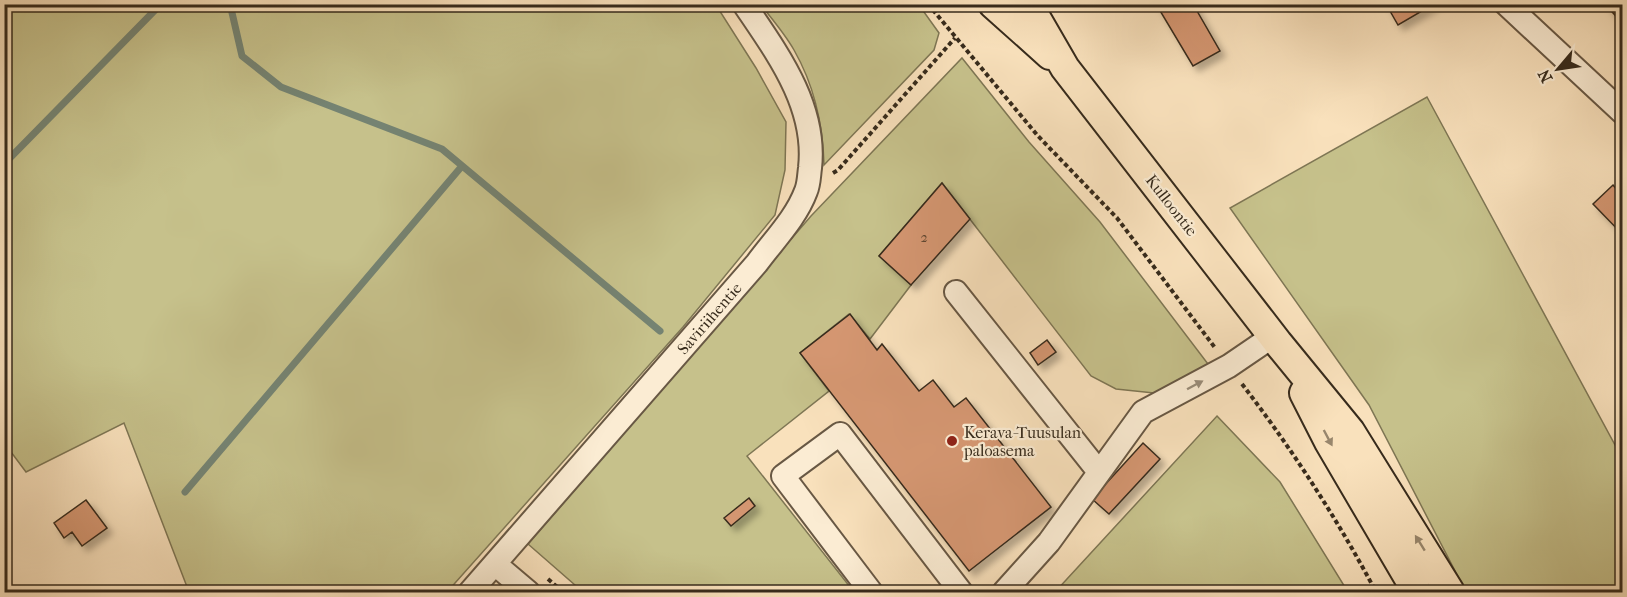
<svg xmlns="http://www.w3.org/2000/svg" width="1627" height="597" font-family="'IM FELL French Canon',serif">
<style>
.green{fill:#c6c18b;stroke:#7e7654;stroke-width:1.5}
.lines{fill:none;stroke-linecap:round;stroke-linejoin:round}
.stream{stroke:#758372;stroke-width:7}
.building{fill:#d49671;stroke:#372b1c;stroke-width:1.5;filter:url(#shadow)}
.minor-casing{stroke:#685844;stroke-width:26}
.major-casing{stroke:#372b1c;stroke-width:32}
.path{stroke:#372b1c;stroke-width:4;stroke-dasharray:4.5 3;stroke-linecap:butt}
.minor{stroke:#fbecd3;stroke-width:22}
.major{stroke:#f9e1bc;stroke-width:28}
.oneway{fill:#998c78}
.oneway2{fill:#98866c}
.poi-dot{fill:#8f2418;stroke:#fbecd3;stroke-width:2}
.labels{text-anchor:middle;stroke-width:4.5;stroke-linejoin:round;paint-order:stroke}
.number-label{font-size:14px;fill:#5e4631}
.street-label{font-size:16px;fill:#372b1c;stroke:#fbecd3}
.poi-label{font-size:16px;fill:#372b1c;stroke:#fbecd3;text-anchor:start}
</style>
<defs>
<filter id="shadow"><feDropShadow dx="5.5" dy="5.5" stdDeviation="3" flood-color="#0004"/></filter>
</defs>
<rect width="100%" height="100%" fill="#f9e1bc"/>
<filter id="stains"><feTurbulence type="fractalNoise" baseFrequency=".00333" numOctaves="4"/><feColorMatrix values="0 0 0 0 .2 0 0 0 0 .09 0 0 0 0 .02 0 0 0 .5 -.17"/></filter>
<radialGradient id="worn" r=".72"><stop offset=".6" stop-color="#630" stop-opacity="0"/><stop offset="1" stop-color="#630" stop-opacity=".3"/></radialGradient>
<path class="green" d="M5,4L716,5L756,68L786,122L785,170L775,215L683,327L447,592H189L124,423L26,472L5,444Z
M761,5H919L939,33L934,50L824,165C823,125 814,85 794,50C785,34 772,19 761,5Z
M962,58L1029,142L1100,222L1208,364L1154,393L1116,389L1091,376L942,183L879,256L911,285L870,339L849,314L800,353L829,391L747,456L854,592H583L528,544L811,216Z
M1427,97L1622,458V592H1466L1369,405L1230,208Z
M1217,416L1280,482L1348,592H1055Z"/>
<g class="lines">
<path class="stream" d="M230,4L242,56L281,87L442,149L660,331
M4,164L161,4
M185,492L462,166"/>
</g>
<path class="building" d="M1156,4H1193L1220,51L1193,66Z
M1386,4H1434L1398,25Z
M1605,4H1622V23Z
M942,183L970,219L911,285L879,256Z
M1613,185L1622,196V234L1593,204Z
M850,314L877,350L882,344L919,391L933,380L954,407L966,398L1051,507L969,571L800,353Z
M1047,340L1056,352L1038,365L1030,353Z
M1143,443L1160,459L1109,514L1092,499Z
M749,498L755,506L731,526L724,518Z
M86,500L107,528L82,546L72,532L64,538L54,523Z"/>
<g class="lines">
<g class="minor-casing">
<path id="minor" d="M1506,4L1622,112
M956,292L1099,472
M495,564L528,592
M470,592L757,263C774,240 796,218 806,191C809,184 809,175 810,168C817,106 777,53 744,4
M871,592L783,476L840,434L961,592
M1004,592L1049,542L1143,412L1229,366L1273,336"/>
</g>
<g class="major-casing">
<path id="major" d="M993,4L1050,55
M1028,4L1065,68L1278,343L1350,431L1450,592
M1304,393L1329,442L1417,592"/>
</g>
<path class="path" d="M928,4L1038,136L1117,218L1216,349
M833,173L838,170L955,38
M1242,384C1292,449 1338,520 1376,592
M548,579L563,592"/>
<use href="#minor" class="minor"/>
<use href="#major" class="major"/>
</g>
<defs><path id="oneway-solid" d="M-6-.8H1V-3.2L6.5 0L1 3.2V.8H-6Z" transform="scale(1.5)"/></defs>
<use class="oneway" href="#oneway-solid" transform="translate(1195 385) rotate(-28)"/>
<g class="oneway2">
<use href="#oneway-solid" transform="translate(1328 438) rotate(62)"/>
<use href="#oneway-solid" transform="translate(1420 543) rotate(-122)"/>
</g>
<circle class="poi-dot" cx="952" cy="441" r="6"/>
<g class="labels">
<g class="number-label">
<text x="924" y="242">2</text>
</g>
<g class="street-label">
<text transform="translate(1172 205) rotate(52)" y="6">Kulloontie</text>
<text transform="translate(709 318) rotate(-49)" y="6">Saviriihentie</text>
</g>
<g class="poi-label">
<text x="964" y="438">Kerava-Tuusulan<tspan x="964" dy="18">paloasema</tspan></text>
</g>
</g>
<rect width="1627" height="597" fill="none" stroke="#f9e1bc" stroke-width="24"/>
<rect x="6" y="6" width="1615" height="585" fill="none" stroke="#372b1c" stroke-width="3"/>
<rect x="12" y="12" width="1603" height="573" fill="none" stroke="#372b1c" stroke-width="1.5"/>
<g transform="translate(1558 69) rotate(241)" stroke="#fbecd3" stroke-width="4.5" paint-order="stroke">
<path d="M0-4.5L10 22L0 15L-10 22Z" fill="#372b1c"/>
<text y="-9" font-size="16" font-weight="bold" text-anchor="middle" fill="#372b1c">N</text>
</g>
<rect width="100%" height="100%" filter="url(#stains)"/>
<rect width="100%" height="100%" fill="url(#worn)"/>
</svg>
